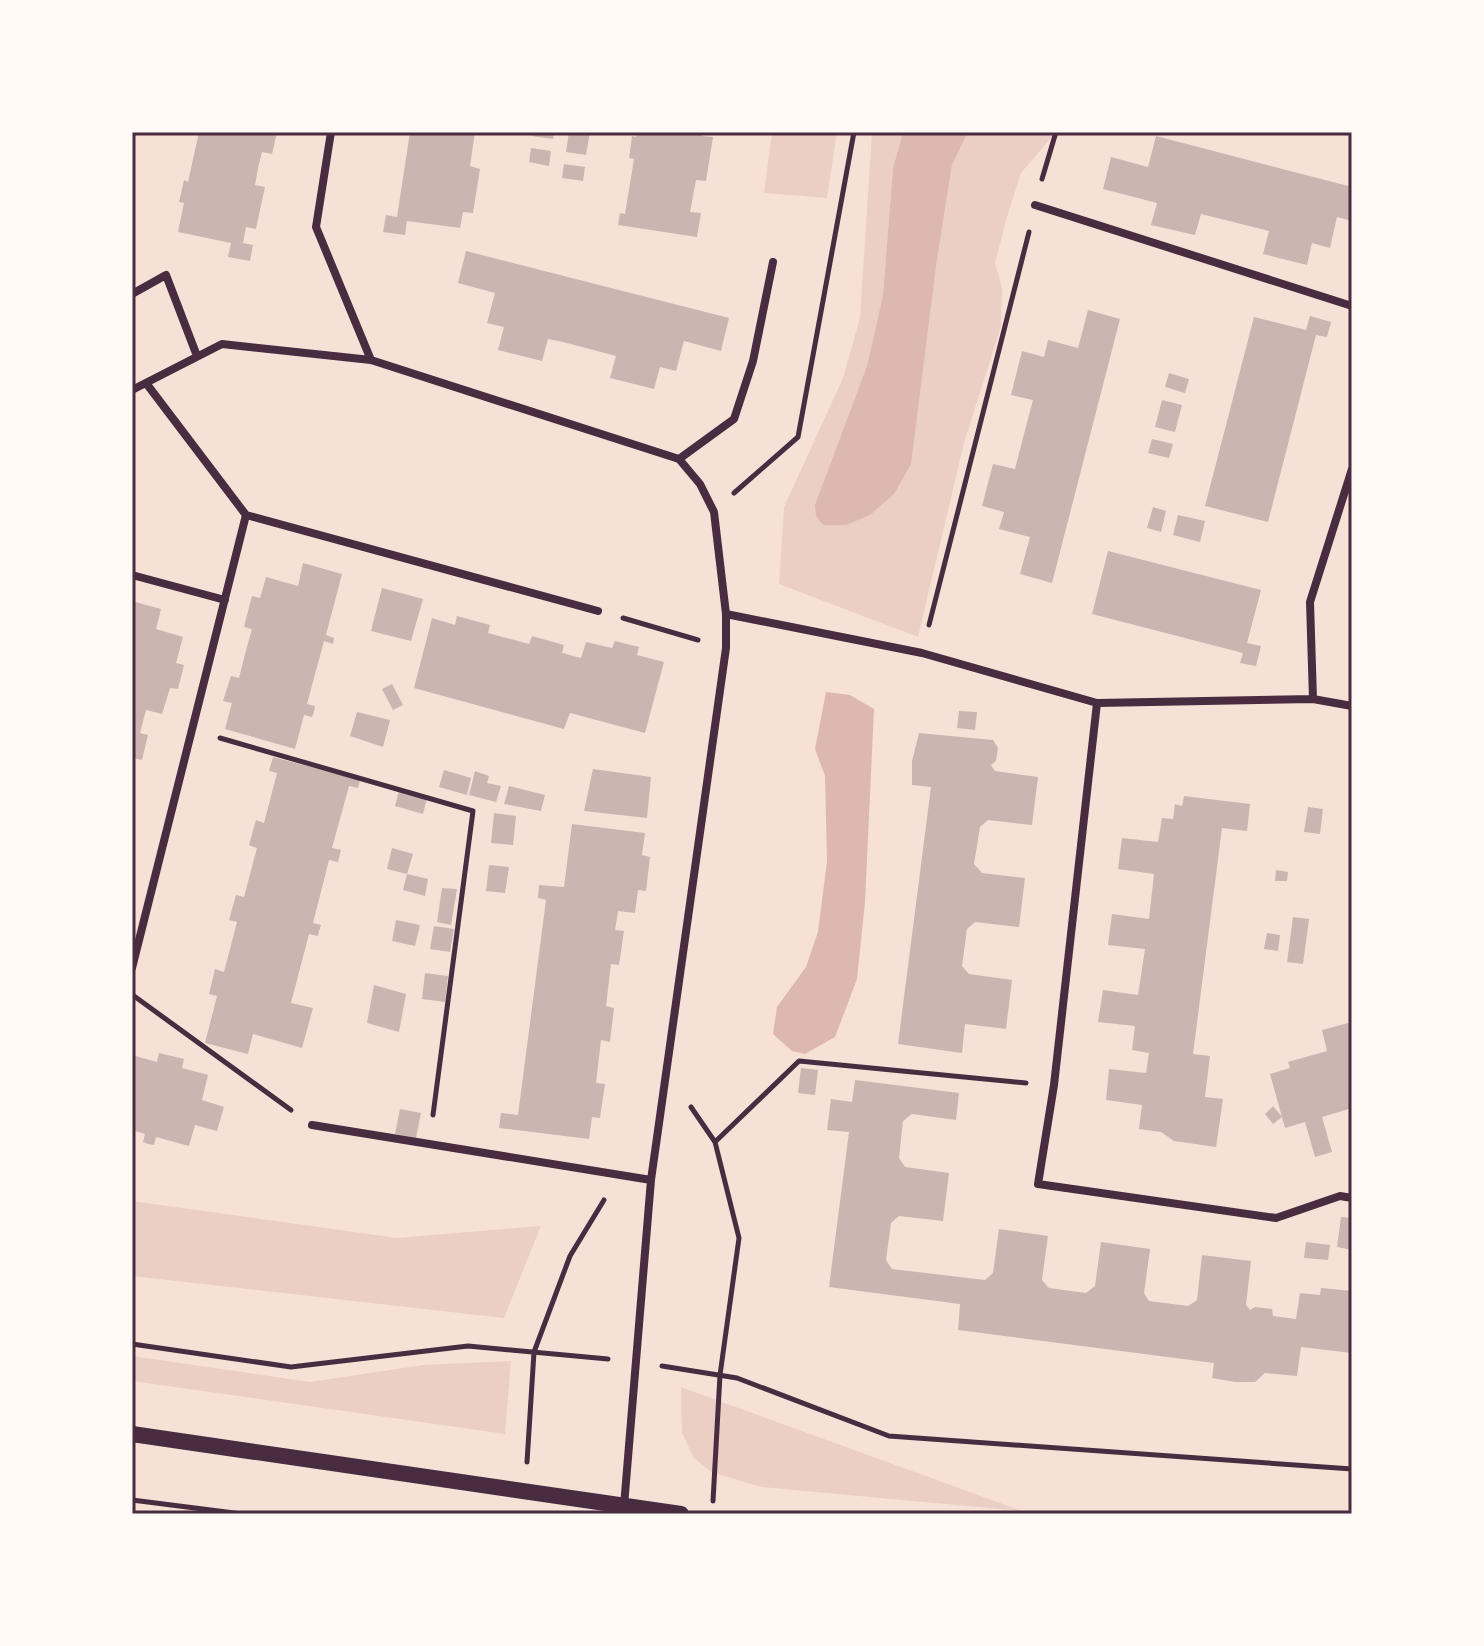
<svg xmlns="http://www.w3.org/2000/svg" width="1484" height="1646" font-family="'Fira Sans',sans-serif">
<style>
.green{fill:#ebcfc5}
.water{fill:#dcb8b0}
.building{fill:#ccb4b1}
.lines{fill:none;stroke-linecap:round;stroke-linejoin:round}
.path{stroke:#4a2c40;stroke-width:5}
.minor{stroke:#4a2c40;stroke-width:8}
.secondary{stroke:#4a2c40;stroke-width:16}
.neatline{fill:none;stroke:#4a2c40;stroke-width:3}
</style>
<rect width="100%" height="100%" fill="#f7e1d7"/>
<path class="green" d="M772,132H837L827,198L764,193Z
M872,132H903L893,168L883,295L867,366L936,266L952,165L968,132H1056L1021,173L1007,217L995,263L1002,288L1001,326L964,443L918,637L779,584L784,507L843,378L860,318Z
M132,1201L397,1238L541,1226L504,1318L132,1276Z
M132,1356L310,1382L423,1365L511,1361L505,1434L132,1381Z
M681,1387L1022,1511L761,1487L711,1472L694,1458L682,1433Z"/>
<path class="water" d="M903,132H968L952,165L936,266L911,464L894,494L870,515L846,525H823L816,516L815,505L867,366L883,295L893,168Z
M826,692L850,695L874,709L865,902L857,979L835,1037L805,1054L792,1051L773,1034L777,1007L806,967L818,932L827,861L825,776L815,749Z"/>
<path class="building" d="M199,132H277L272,154L262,152L258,168L255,185L265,187L256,229L246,227L243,243L253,245L250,261L228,257L231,243L178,232L184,203L179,202L184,180L188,182Z
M410,132H475L470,166L480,169L473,213L463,212L460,228L407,221L405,235L383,232L386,215L397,217Z
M533,132H554L553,139L532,136Z
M569,132H590L586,155L566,152Z
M637,132H703L702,136L713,137L706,181L696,180L690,212L701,213L697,237L618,225L620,213L625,214L634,159L629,158L632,136L636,137Z
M1156,136L1352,187V221L1337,217L1330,248L1312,243L1307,265L1263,254L1269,231L1201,214L1195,235L1151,225L1157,203L1103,189L1111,157L1148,167Z
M531,148L551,151L549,166L529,162Z
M564,164L585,167L583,181L562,178Z
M466,251L729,318L721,351L684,341L676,371L660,367L654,389L610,378L616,356L563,342L548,339L542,361L498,350L504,327L487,323L495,293L458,283Z
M1088,310L1120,319L1052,583L1020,574L1030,537L999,529L1004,512L982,506L993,464L1015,469L1019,453L1033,400L1011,395L1022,351L1044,357L1048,340L1078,348Z
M1310,316L1331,322L1327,337L1316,335L1268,522L1205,506L1254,317L1306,330Z
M1169,373L1189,379L1185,393L1165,387Z
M1162,400L1182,405L1175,432L1155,427Z
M1152,439L1173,444L1169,458L1148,453Z
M1153,507L1166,511L1161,532L1147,528Z
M1178,515L1205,521L1200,542L1173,535Z
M1108,551L1261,590L1247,643L1261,646L1256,666L1240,663L1243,653L1092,614Z
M303,563L342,574L326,635L334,638L333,644L324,641L307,704L315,706L314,712L312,717L304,715L295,749L225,729L232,703L223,701L231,676L239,678L245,654L252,629L244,627L252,596L260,598L266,577L298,586Z
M382,588L423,599L411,641L371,631Z
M132,601L161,609L156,629L183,637L176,663L184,665L178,689L170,688L162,714L146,710L140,733L148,735L142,760L132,758Z
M457,616L490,625L488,633L529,644L532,636L564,645L562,653L581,658L586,642L612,648L615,641L639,647L637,655L664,662L645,733L570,713L564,729L414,688L432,618L455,625Z
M392,684L403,705L393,710L382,689Z
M959,711L977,712L975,730L957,728Z
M357,712L390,720L383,747L350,736Z
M919,733L993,740L998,748L996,761L991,765L995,771L1038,777L1032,825L988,820L980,827L974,864L982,873L1025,878L1019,927L975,922L967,929L962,966L969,974L1012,980L1006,1029L965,1024L962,1053L898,1044L931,787L912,785V761Z
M273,757L360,780L358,788L349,786L332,848L341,850L338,862L329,860L313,923L321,925L319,931L318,936L309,934L291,1003L313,1008L302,1048L253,1034L248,1054L205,1043L217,996L209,994L215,969L224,972L237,922L229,920L236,895L244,897L257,848L249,845L256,820L264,823L277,773L269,771Z
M593,769L651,777L647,818L584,811Z
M444,770L471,778L467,795L439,787Z
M475,771L489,776L487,783L501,786L496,802L469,795Z
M509,786L545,795L541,811L504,804Z
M399,791L427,798L423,814L395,806Z
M1184,796L1250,804L1247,831L1222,828L1193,1054L1210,1056L1205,1097L1223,1099L1216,1147L1174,1141L1161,1132L1139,1129L1142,1105L1106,1100L1109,1069L1146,1073L1149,1053L1132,1050L1135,1026L1098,1022L1103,990L1138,995L1145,949L1108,945L1112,914L1149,919L1154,874L1118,869L1122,838L1158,842L1162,818L1173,819L1175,804L1182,806Z
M1308,807L1323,809L1320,834L1304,832Z
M494,813L516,816L513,845L491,843Z
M572,824L645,833L642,855L650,857L646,891L638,890L635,913L618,911L615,930L624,931L619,965L611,964L606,1006L614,1008L610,1042L601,1040L596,1083L605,1084L600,1118L592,1117L589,1139L499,1128L501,1113L518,1115L546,900L538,898L539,885L564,887Z
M392,848L413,854L407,874L428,879L425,896L403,890L407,874L387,869Z
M489,865L509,867L505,893L486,891Z
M1276,870L1288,872L1287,881H1275Z
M442,888L457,889L451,925L437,922Z
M1293,917L1309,919L1303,964L1287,962Z
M396,920L420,925L415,946L392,941Z
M434,926L454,929L450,952L430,949Z
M1267,933L1280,935L1278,951L1264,949Z
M425,973L448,976L445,1002L422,999Z
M374,985L406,994L399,1032L367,1023Z
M1352,1022V1108L1322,1117L1332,1152L1315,1157L1305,1122L1285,1128L1270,1074L1290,1068L1288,1062L1327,1051L1322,1030Z
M159,1053L184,1059L182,1068L208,1075L202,1100L224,1107L217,1131L195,1125L189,1146L156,1137L154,1145L148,1144L143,1142L145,1134L132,1130V1055L157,1062Z
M801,1068L818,1070L815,1095L798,1093Z
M855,1080L959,1093L956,1120L912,1114L903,1121L899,1158L905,1167L949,1173L943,1221L899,1216L891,1223L886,1260L892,1269L985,1280L993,1273L999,1229L1048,1236L1042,1280L1049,1288L1086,1293L1095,1286L1101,1242L1150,1249L1144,1293L1149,1301L1188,1306L1197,1300L1202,1255L1251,1261L1246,1305L1250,1310L1255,1307L1272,1309L1273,1316L1296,1319L1300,1293L1320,1295L1321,1288L1352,1291V1353L1301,1347L1297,1376L1265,1373L1255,1382H1235L1212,1378L1214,1363L958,1330L960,1304L829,1287L849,1132L827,1130L831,1099L852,1102Z
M1273,1106L1282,1117L1273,1124L1265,1114Z
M400,1109L421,1113L416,1138L395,1134Z
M1341,1217L1352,1218V1250L1337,1247Z
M1306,1242L1330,1245L1328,1260L1304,1258Z"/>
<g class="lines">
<path class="path" d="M1042,179L1056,132
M734,493L798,437L854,132
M623,618L698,640
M929,625L1029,232
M220,738L473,811L433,1115
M134,996L291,1110
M691,1107L715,1142L739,1238L720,1375L713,1501
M715,1142L799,1061L1026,1083
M132,1344L291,1367L468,1346L608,1359
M662,1366L737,1378L889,1436L1352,1469
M527,1462L534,1352L570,1256L604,1200
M132,1500L242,1514"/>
<path class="minor" d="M331,132L316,227L371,360
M1035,205L1352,306
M132,294L166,275L197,356
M132,390L222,344L371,360L679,459L700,484L714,512L726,614V648L651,1180L624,1506
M679,459L734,419L753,361L773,262
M246,515L598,611
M132,575L225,600
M726,614L922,653L1097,703L1313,699L1352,706
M1313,699L1310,602L1352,469
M1097,703L1054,1085L1038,1184L1276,1218L1340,1196L1352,1198
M132,968L246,515L146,383
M312,1125L651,1180"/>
<path class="secondary" d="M132,1434L681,1514"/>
</g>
<rect width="1484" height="1646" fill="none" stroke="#fffaf5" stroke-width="268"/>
<rect x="134" y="134" width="1216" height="1378" class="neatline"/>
</svg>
